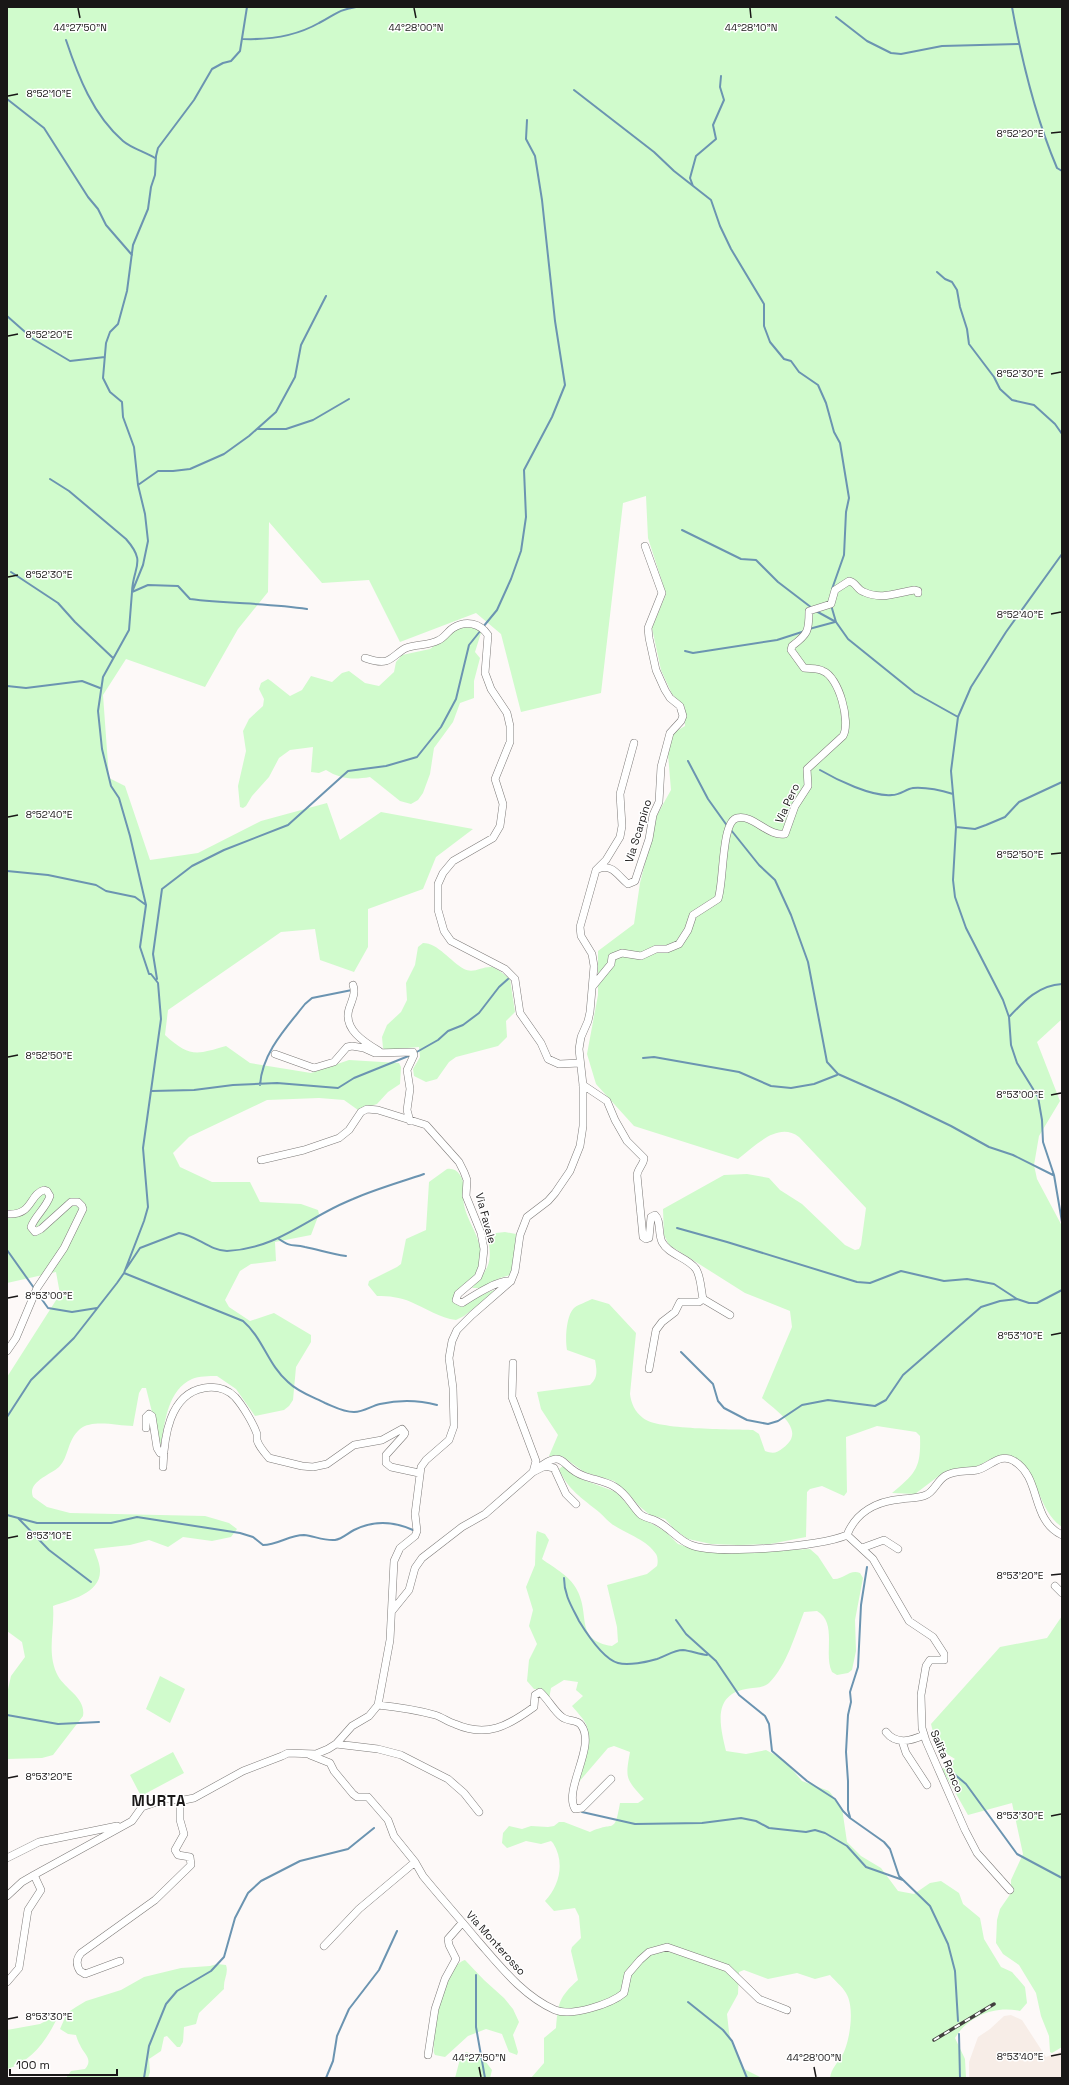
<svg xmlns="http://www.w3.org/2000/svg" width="1069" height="2085" font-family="'Space Grotesk',sans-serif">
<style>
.built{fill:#f7ede7}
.green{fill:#d0fbcc}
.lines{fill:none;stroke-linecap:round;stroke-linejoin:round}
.stream{stroke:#6b94b1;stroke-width:2}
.street-casing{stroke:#7d7a78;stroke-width:8}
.street{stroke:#fff;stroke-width:7}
.rail-casing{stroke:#423f3f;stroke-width:3.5}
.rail{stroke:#fff;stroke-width:2;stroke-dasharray:6;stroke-linecap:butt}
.ticks{fill:none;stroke:#191717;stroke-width:1.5}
.labels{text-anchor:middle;stroke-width:3;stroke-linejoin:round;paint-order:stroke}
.street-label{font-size:11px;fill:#191717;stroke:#fff}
.district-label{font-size:15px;font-weight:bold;letter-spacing:1px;fill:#191717;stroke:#fff}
.ticks-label{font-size:10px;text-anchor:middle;fill:#191717;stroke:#fff;stroke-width:3;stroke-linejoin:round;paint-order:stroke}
</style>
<rect width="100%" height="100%" fill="#fdf9f8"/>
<path class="built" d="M1011,2015L1022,2020L1046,2057L1062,2051V2078H969V2062L978,2037L990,2029L1004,2016Z"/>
<path class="green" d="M7,7H1062V1019L1037,1042L1060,1101L1039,1136L1034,1165L1037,1179L1062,1226V1527C1035,1509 1040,1465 1005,1454L993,1458L974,1468H957L944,1472L915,1494L892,1493C916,1473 921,1468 920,1436L916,1432L877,1426L846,1437L847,1492L844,1496L822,1486L810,1489L807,1492L806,1537L770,1544L738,1545L711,1544L688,1539L675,1530L665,1519L650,1515L639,1506L627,1492L614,1481L584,1472L562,1456H549L558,1435L541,1409L537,1392L590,1385C598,1378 597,1371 595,1360L567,1350C565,1339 566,1316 574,1308C579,1304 587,1302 592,1299L609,1304L636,1333L630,1394C631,1403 635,1412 643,1418C656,1430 732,1429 753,1430L759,1434L765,1451C773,1454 777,1453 783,1448C808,1430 776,1411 762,1398L792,1327L790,1311L745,1293L669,1245L664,1235L663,1209L724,1175L747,1174L769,1178L780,1190L802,1204L845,1245L855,1250L859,1249L861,1245L866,1208L799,1137C778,1121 755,1146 738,1159L634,1126L596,1084L587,1054L598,995V951L634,924L640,883L657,815L671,790L668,754L673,733L685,726V707L672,694L661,670L652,628L666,594L648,538L646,496L623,503L601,693L521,712L501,634L476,613L400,642L369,580L322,583L269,522L268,592L238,629L205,687L126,659L103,695L109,778L125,786L150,860L198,853L261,821L327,803L340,840L381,812L473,829L436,857L423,889L368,909V947L354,972L320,960L315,929L281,932L168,1010L165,1035C189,1057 196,1055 226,1046L250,1063L311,1073L349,1060L399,1063L401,1067L400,1084L388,1092L377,1104L358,1110L344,1100L319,1098L267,1100L189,1137L173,1153L180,1167L212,1182H250L260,1202L301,1204L318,1210L319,1214L311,1235L275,1242L276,1261L251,1264L240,1271L225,1300L229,1307L250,1321L274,1313L311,1335V1342L296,1367L293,1400L289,1406L284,1410L255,1416L236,1389L217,1376C209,1376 199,1376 192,1379C168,1390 165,1421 161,1444L157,1441L154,1420L146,1388H142L139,1393L133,1426C117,1426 93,1419 80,1429C67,1440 69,1457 59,1467C50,1475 27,1482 33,1497L47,1507L70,1513L205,1516L229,1523L237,1529L231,1537L212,1541L183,1537L168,1547L149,1540L130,1545L94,1549C96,1555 100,1564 100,1570C101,1594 70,1600 53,1606C55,1630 46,1654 58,1676C66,1690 86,1698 83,1716L53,1755L42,1758L7,1759V1694L11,1676L25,1657L22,1642L7,1631V1377L60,1294L56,1272L7,1283Z
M460,627L475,628L481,633L475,652L480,658L474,681V698L460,703L453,722L434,748L430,774L423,793L418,800L411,804L400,801L370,777C353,780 340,779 326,770L319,773L311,772L313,747L290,750L279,758L269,777L252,796L246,806L243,808L240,807L238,786L246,751L243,731L249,719L263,706L264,699L259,689L261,683L268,679L271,681L290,696L302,690L311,676L332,682L342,673L349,671L365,683L379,686L394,672L396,662L402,655L430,649Z
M423,943C438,943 451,962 464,969C474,974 482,966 492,967C498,969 505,975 510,979L515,1012L506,1021L507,1037L498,1046L456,1057L449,1062L437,1079L426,1082L414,1076L413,1069L420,1057L419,1047L385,1050L383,1048L382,1037L387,1025L401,1012L407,1000L406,983L415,965L418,947Z
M447,1169C452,1168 457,1170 460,1175C466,1183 462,1195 464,1205C469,1227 485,1241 480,1265C476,1282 456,1285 453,1300L457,1304C471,1303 483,1292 498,1289L464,1316L456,1320C440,1318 425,1308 411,1302C400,1297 389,1296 377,1296L368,1285L369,1281L397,1267L401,1264L406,1239L426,1230L429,1182Z
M505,1232L516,1234L513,1268L510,1275L500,1278L480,1288H472C490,1267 493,1262 487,1234Z
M563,1466L581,1479L616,1492L637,1515L666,1532L678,1544L694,1549L726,1553L810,1549L818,1556L833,1579C844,1580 849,1569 860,1573L863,1578L855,1620L856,1651L852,1670L848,1673L837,1675L832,1672C823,1654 838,1623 817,1611L804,1612C795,1635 787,1665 769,1683C762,1689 754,1687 746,1689C712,1695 720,1726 726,1751L746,1754L766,1750L784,1760L802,1781L829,1791L842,1808L847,1842L861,1856L881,1868L898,1891L914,1894L930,1883L941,1881L959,1893L963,1904L980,1918L984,1939L1001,1967L1012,1972L1025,1987L1027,2003L1020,2011C995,2005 968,2016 955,2038L965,2059L966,2078H830C831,2069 838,2062 843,2054C850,2040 855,2007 846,1993C842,1986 835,1981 830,1975L815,1979L797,1973L768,1979L744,1970L739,1972L738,1994L727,2014L729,2032L732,2044L744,2069L762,2078H531L544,2063V2038L556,2028C558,2003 559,1997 578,1980L571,1951L572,1947L581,1938L579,1916L575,1908L554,1911L545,1901C560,1885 565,1862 553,1843L551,1841L541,1844L526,1841L507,1848L502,1843L503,1833L509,1826L522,1829L531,1826L548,1827L554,1826L559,1822H564L590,1832C615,1820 614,1836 620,1803H638L644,1799C626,1779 625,1779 630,1752L614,1746L608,1748L578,1783C584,1766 593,1742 586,1724C583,1718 576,1711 572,1706L583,1696L576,1690L578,1682L564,1680L551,1688L549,1699L539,1689H534L527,1681L529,1660L537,1644L529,1626L533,1610L526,1587L535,1565L536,1535L537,1531L545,1534L549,1540L542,1559C554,1568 572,1577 578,1592C590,1617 575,1640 612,1646L618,1642L617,1627L607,1585L647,1574L657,1566C658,1563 658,1557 656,1554C648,1541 628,1534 615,1526C609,1523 604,1516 599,1512C583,1499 567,1489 559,1469Z
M1062,1616V2047L1052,2053L1050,2052L1049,2036L1041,2016L1036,1993L1019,1965L1003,1954L996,1943L997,1920L1000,1909L1011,1893V1880L1023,1854L1012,1803L968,1815L942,1769L955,1759L937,1748L931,1724L1000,1647L1047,1638Z
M160,1676L185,1689L170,1723L146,1709Z
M173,1752L184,1773L141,1796L130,1775Z
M465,1960L484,1980L504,1998L513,2009L519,2022L513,2035L518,2052L517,2055L509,2052L502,2034L486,2029L468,2036L445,2057L435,2055L434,2053C432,2041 440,1995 445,1983C448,1975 457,1962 465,1960Z
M217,1964L226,1965C229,1973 223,1980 224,1989L199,2013L196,2024L184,2027L183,2042L180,2047H177L167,2036L164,2037L161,2051L149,2059L150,2072L148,2078H66L71,2071L85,2069C94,2059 83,2053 80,2045C78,2042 77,2038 76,2035L68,2034L60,2029L67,2013L76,2007L86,2001L121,1990L144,1977L181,1968L210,1966Z
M59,2014C49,2037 33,2061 7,2069V2030L40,2024Z
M466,2052L474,2055L479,2053L492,2070L490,2078H455L460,2059Z"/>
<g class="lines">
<path class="stream" d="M366,7H377
M1012,7C1022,62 1035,116 1057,168L1062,171
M836,17L867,41L891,53L901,54L942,46L1019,44
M243,39C269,40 296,36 319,23C335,15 337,10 356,7
M66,40C78,76 93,115 123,141C131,148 145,152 155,158
M574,90L654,152L674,171L711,200L720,226L731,249L764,304V326L770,342L784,359L791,361L799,372L818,385L826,403L834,432L840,443L849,498L846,512L844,555L832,589
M7,99L44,128L88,197L98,209L106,225L132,255
M693,186L690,178L696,156L716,139L713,125L724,100L720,87L721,76
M937,272L945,279L952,282L957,290L960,307L967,329L969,344L994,377L1000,389L1012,400L1034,405L1055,424L1062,434
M7,316L33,339L70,361L105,357
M258,429H286L313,420L349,399
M50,479L69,491L126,539C147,563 133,566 132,592L148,585L178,586L190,599C229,604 268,603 307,609
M138,485L158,471H173L190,469L224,454L249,436L276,412L295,377L301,345L326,296
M682,530L741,559L756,560L778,582L812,608
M1062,554L1006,632L971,687L958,717L951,771L956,827L953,880L955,897L966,928L1003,1000L1009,1017L1011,1045L1017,1063L1038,1097L1042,1120L1043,1142L1054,1175L1062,1222
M11,572L58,603L75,622L113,658
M831,605L836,622L848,639L915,693L958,717
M816,611L836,622
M483,627L497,610L511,579L521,551L526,517L524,470L552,417L565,385L555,321L542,200L535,156L526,139L527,120
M809,629L835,622
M685,651L693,653L777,640L805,631
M7,686L26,688L82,681L100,688
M688,761L708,799L728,827
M820,770C837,780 872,797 892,795C900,795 906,789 913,788C927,787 940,790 953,794
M956,827L975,829L986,825L1005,817L1019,802L1062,782
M731,830L759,865L775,880L791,915L808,962L827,1062L838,1074L897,1100L951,1126L989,1147L1013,1155L1053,1175
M7,871L48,875L96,885L106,891L135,897L146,905
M157,979L153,954L162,889L192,866L224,850L288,825L348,771L386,766L417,757L441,727L456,699L469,645L481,630
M1009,1017C1024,1001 1039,985 1062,984
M415,1053L438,1040L448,1031L463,1025L479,1013L499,987L508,979
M643,1058L654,1057L739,1072L771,1086L791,1088L814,1084L837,1075
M260,1085C262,1053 286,1028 305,1004L312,998L352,990
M152,1091L194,1090L233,1085L277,1083L338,1088L354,1078L411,1055
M677,1228L727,1242L857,1282L870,1283L901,1271L944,1281L967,1279L994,1284L1017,1299L1029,1303H1037L1062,1290
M279,1239C292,1248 292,1244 305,1247C320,1250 330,1254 346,1256
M7,1250L34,1288
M126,1269L140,1248L179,1233C196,1235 210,1251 227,1251C278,1249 309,1216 353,1199C376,1189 401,1182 424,1174
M124,1273L243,1321C263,1338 268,1365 288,1382C298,1392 313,1397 325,1403C335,1407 343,1412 354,1412C364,1412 371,1406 380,1404C399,1400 418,1400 437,1405
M38,1294L48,1308L72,1312L97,1308
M681,1352L713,1384L718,1401L724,1408L747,1420L768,1424L778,1421L802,1405L828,1400L875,1406L886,1400L903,1375L981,1307L1000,1301L1017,1299
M7,1417L31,1380L74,1338L117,1283L124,1273L144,1221L148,1207L143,1148L161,1019L158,983L151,974H149L140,947L146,905L130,836L119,798L111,786L102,749L98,711L103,677L129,630L132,592L143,565L148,541L145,514L138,485L134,447L123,417L122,402L110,392L103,378L106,343L110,332L118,324L127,291L133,245L148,209L151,187L155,175L156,156L158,148L194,100L212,69L223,63L231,61L240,51L247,7
M7,1515L37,1523H111L137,1517L240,1533L253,1537L263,1545C278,1545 289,1535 304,1535C314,1536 324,1541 335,1540C342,1539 348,1533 354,1530C374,1520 393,1521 413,1530
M18,1518L49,1550L91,1582
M564,1578C564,1595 572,1607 579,1621C587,1634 603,1659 618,1663C628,1666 647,1662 657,1659C666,1656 674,1650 683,1650C691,1651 699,1654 707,1655
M676,1620L686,1634L716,1661L739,1695L765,1716L769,1724L772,1751L807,1781L835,1799L843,1811L850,1818L884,1842L890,1849L899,1876L930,1906L948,1944L955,1971L958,2021
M7,1715L58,1724L99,1722
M947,1768L966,1784L1017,1854L1062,1878
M582,1812L635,1824L702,1823L741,1818L756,1821L769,1828L806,1832L815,1830L825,1833L847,1846L866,1867L903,1880
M850,1817L848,1810V1781L846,1752L848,1715L851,1702L850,1692L858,1667L861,1605L867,1567
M476,1975V2027L485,2078
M688,2002L723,2030L732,2041L747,2078
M959,2034L960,2078
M144,2078L149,2046L166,2004L177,1991L211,1971L224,1957L235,1918L248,1893L261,1881L300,1861L348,1849L374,1828
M326,2078L333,2061L337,2036L349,2009L379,1970L397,1931"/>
<g class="street-casing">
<path id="street" d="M365,658C371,660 379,663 386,661C393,659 399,651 406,648C417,644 428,646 439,640C445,637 448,631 453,628C466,620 480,623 488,635L485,673L491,689L507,713L510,726V742L495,779L503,804L500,826L493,838L453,861L443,873L438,884V910L444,931L451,941L505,969L515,979L520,1013L541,1043L548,1059L559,1064L580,1063
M598,869C612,863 618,876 628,884L635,881L649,839L653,815L659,802L661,767L670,733L681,721L683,716L680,706L670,698L665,690L656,670L649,638L648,628L662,593L645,546
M353,985C356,993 352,1000 349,1009C343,1029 364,1042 379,1051
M593,986L611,964L612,957L622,953L641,956L656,949H667L679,944L688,930L693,915L718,899C724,884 721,821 737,818C753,814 768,837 785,834L795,806L808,786L807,769L843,736C851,722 839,677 823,671C818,668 810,669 804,668L791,650L792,646C808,634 809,631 809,611L831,604L835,590L849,581C856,582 857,590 864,592C881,600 896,593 914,590L918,591V593
M275,1054L314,1068L334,1062L347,1047L352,1046L364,1048L375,1053L413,1052L414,1055L407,1070L410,1089L407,1110L410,1121
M583,1085L607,1101L615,1120L627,1141L644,1158C644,1164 638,1168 637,1175L643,1237L646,1239L649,1238L651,1217L655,1215C661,1220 658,1234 662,1242C669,1255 687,1257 696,1269C701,1277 701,1290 703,1299L699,1302H680L675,1312L662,1322L656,1330L649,1369
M261,1160L304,1150L339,1138L349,1130L361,1112L367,1109L378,1110L426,1125L459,1162L464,1172L467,1180L466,1196L481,1233L484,1249L482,1267L478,1277L458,1294L456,1300L462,1303C473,1296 499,1279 511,1281
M7,1214C33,1216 29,1194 44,1190L47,1191L50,1196C46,1208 35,1216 31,1227L35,1232L41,1229L71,1202H78L82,1206L83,1209L64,1248L37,1288L16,1338L7,1351
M703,1299L730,1315
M513,1363L512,1397L536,1461L533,1472
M146,1428V1417L149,1414L152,1416L157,1448L160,1453L164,1452
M163,1467C164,1438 169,1394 204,1388C216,1386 227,1389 235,1397C243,1406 253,1423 257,1434C257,1435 257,1440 257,1440C259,1447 265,1453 269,1458L302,1466L313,1467L327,1464L354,1445L382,1440L402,1429L405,1433L404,1435L386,1455V1463L391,1467L419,1473
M533,1472C567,1445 558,1467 584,1476C595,1480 605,1481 615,1487C627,1494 631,1505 640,1514C644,1518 651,1518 656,1521C669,1527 678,1540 691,1545C716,1555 821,1547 847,1535L873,1559L909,1621L933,1637L944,1654V1660H930L926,1666L921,1695L922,1728L926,1741L965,1830L977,1853L1010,1890
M847,1535C856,1512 877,1501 902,1499C910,1498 919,1498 926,1495C934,1492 937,1481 945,1476C955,1470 966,1472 977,1470C990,1467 1000,1452 1014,1461C1042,1478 1030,1520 1062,1535
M862,1548L884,1540L898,1549
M1055,1586L1062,1593
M392,1611L409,1590L415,1568L422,1558L462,1527L485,1514L533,1472L545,1466L554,1468L566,1494L576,1504
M378,1705C397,1707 417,1710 435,1715C442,1717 448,1722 455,1724C487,1738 508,1726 534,1707L535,1695L540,1692C548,1699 554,1711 562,1717C568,1722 577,1719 581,1725C597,1746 563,1789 575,1809L582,1808L611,1779
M886,1732C896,1745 911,1741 924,1735
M902,1741L906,1753L927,1785
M336,1744L378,1749L401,1755L448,1779L464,1793L479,1812
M310,1755L330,1763L334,1771L353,1794L357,1797H368L388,1820L394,1836L415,1862L423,1876C441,1898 460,1919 478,1941C500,1966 523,1996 555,2010C571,2017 611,2004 624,1993L628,1974L640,1960L649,1952L667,1947L727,1968L759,1999L787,2010
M184,1800L194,1798L243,1771L282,1756L288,1753L316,1754L328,1749L336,1744L352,1726L369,1716L378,1705L390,1640L394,1561L400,1548L415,1536L417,1531L415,1514L421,1467L426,1460L449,1440L454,1426L453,1388L449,1358L452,1341L457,1330L472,1315L511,1281L515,1271L520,1235L527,1217L548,1201L555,1193L570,1171L580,1146L583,1126V1085L579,1049L581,1037L588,1021L590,1012L594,966L592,954L581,936L580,927L596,870L606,860L620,837L622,826L620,794L634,743
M7,1858L39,1842L117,1826
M7,1896L22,1882L34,1875L132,1821L142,1807L168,1798L175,1800
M324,1946L359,1909L415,1862
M120,1961L85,1974L80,1971C76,1965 76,1959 81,1953L155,1900L191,1865L190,1857L178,1855L175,1850L184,1834L180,1820V1806L184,1800
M7,1982L19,1968L28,1910L41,1890L34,1875
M428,2055L435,2009L445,1979L456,1959L449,1945L448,1939L462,1923"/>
</g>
<use href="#street" class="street"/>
<g class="rail-casing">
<path id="rail" d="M934,2040L994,2004"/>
</g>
<use href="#rail" class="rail"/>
</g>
<path class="ticks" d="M78,8L80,18M414,8L416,18M750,8L751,18M8,96L18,94M1051,133L1061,132M8,336L18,334M1051,374L1061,372M8,577L18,575M1051,614L1061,612M8,817L18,815M1051,854L1061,853M8,1057L18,1055M1051,1095L1061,1093M8,1298L18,1296M1051,1335L1061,1333M8,1538L18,1536M1051,1575L1061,1574M8,1778L18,1776M1051,1816L1061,1814M8,2019L18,2017M1051,2056L1061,2054M479,2067L481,2077M814,2067L816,2077"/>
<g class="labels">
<g class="street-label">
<text transform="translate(787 803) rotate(-65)" y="4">Via Pero</text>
<text transform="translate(638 831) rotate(-73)" y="4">Via Scarpino</text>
<text transform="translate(486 1218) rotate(75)" y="4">Via Favale</text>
<text transform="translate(947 1761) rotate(67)" y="4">Salita Ronco</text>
<text transform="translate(496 1943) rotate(48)" y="4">Via Monterosso</text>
</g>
<g class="district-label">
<text x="159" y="1806">MURTA</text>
</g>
</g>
<g class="ticks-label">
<text x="751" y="31">44°28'10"N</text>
<text x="80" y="31">44°27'50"N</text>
<text x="416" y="31">44°28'00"N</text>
<text x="49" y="97">8°52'10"E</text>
<text x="1020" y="137">8°52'20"E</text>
<text x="49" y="338">8°52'20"E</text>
<text x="1020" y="377">8°52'30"E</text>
<text x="49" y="578">8°52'30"E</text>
<text x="1020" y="618">8°52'40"E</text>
<text x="49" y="818">8°52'40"E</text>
<text x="1020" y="858">8°52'50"E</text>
<text x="49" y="1059">8°52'50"E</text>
<text x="1020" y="1098">8°53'00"E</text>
<text x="49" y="1299">8°53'00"E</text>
<text x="1020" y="1339">8°53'10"E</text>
<text x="49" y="1539">8°53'10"E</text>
<text x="1020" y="1579">8°53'20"E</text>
<text x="49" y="1780">8°53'20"E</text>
<text x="1020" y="1819">8°53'30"E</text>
<text x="49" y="2020">8°53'30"E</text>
<text x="1020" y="2060">8°53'40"E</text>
<text x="479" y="2061">44°27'50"N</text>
<text x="814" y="2061">44°28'00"N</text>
</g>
<rect width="1069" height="2085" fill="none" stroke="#191717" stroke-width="16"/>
<path d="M10 2069v6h107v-6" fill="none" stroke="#191717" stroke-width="2"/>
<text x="16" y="2069" font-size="12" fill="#191717" stroke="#ffffff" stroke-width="3" paint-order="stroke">100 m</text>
</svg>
